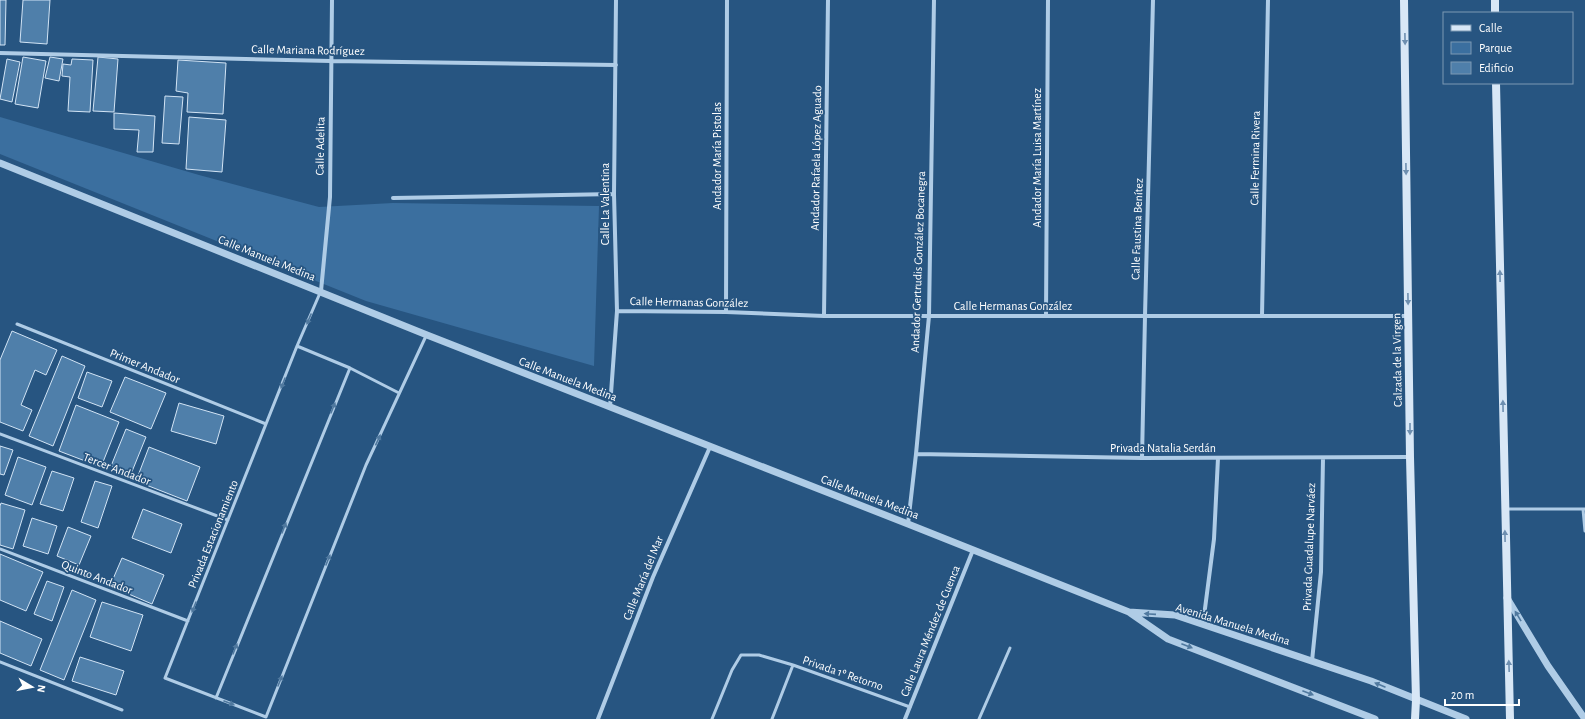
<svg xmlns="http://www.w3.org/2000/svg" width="1585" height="719" font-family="'Alegreya Sans',sans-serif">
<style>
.green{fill:#3b6f9f}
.building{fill:#4f7faa;stroke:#d2e4f5}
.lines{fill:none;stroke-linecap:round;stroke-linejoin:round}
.service{stroke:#afcce6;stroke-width:3}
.minor{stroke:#afcce6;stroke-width:4}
.tertiary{stroke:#afcce6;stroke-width:7}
.secondary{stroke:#d8e7f6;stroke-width:8}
.oneway{fill:#6e8fb0}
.oneway2{fill:#50799f}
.labels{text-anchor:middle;stroke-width:3.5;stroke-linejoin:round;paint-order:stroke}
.street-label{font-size:12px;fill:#fff;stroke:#275581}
</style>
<rect width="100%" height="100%" fill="#275581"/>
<path class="green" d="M0,117L199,175L319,207L393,203L599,206L594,366L366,301L0,154Z"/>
<path class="building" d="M0,0H6L5,45H0Z
M23,0H50L47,44L20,42Z
M23,57L46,61L38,108L15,104Z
M50,57L63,59L59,81L45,78Z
M98,57L118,59L114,112L93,111Z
M7,59L20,62L12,102L0,99Z
M72,59L93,60L90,112L68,111L70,77L62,76L63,64L71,65Z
M178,60L226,63L223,114L187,112L188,93L176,91Z
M165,96L183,97L179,144L162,143Z
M114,113L155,116L153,152H137L139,130L114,129Z
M189,117L226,120L222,172L186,169Z
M12,331L57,350L46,375L35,370L21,405L32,410L23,431L0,422V360Z
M62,356L85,366L53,446L29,436Z
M87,372L112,381L102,407L78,398Z
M125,377L166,393L151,429L110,412Z
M179,403L224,416L216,444L171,431Z
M76,405L119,422L101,467L59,451Z
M126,429L146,437L131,474L111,466Z
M0,446L13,450L4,475L0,474Z
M149,447L200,467L187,501L136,481Z
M18,457L46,467L32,505L5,495Z
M52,471L74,478L63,511L40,504Z
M95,481L112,486L98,528L81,522Z
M1,503L25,510L13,549L0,545V506Z
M143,509L182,524L171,553L132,538Z
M32,518L57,526L48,554L23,546Z
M68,527L91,536L79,565L57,556Z
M0,554L43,572L26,611L0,600Z
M122,558L164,575L152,604L110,586Z
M47,581L64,587L52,621L34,614Z
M72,590L96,600L64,680L40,670Z
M102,602L143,615L131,651L90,637Z
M0,621L42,639L31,666L0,653Z
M80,657L124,671L116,695L72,681Z"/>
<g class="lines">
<path class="service" d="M320,293L297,346L165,678L266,717L366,465L426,336
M17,324L266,424
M297,346L350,368L399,393
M0,434L228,520
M1507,509H1585
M1583,509L1585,531
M0,549L188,621
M0,662L122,710
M216,698L350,368
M712,719L732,670L741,655H759L793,665L910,707
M772,719L793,665
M979,719L1010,648"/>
<path class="minor" d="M0,53L331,61L616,65
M393,198L614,194
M321,291L330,197L332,0
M617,311L726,312L824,316H1408
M726,312L727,0
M824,316L828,0
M1046,316L1048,0
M1262,316L1268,0
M610,407L617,311L614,194L616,0
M916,454L1142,458L1410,457
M1142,458L1145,316L1153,0
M908,524L916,454L929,316L934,0
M1203,624L1214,539L1218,458
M1312,661L1321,572L1323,458
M598,719L653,577L710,447
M905,719L973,550"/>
<path class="tertiary" d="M0,163L427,335L908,524L1129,612L1168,639L1375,719
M1507,598L1548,666L1585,719
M1129,612L1175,615L1371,681L1466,719"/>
<path class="secondary" d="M1404,0L1410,457L1416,700L1415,719
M1495,0V13
M1496,83L1510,719"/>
</g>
<defs><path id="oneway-solid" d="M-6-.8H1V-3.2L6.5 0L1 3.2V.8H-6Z"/></defs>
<g class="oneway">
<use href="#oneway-solid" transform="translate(1405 39) rotate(89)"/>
<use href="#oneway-solid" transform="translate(1406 169) rotate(89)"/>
<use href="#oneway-solid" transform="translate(1500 276) rotate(-91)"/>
<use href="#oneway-solid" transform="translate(1408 299) rotate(89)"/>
<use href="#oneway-solid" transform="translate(1503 406) rotate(-91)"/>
<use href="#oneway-solid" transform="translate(1410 429) rotate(90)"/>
<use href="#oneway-solid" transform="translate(1505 536) rotate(-91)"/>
<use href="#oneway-solid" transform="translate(1509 666) rotate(-92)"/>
</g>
<g class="oneway2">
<use href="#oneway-solid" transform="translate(309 319) rotate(113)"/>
<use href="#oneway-solid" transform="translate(283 383) rotate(112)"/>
<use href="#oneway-solid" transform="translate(333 408) rotate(-68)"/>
<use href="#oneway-solid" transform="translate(378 440) rotate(-65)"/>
<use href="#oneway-solid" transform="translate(284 528) rotate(-68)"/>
<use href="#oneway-solid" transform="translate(328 560) rotate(-68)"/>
<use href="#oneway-solid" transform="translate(194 607) rotate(112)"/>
<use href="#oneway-solid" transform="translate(1150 614) rotate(-176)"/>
<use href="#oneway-solid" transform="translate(1518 616) rotate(-121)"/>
<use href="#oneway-solid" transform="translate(1187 646) rotate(21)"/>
<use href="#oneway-solid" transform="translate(235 649) rotate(-68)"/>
<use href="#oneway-solid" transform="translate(280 681) rotate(-68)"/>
<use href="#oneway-solid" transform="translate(1380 685) rotate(-157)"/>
<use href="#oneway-solid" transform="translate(1308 693) rotate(21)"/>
<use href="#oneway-solid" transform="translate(229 703) rotate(21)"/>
</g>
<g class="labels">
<g class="street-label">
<text transform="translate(308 50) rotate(1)" y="4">Calle Mariana Rodríguez</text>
<text transform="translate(320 146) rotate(-89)" y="4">Calle Adelita</text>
<text transform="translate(717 156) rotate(-90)" y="4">Andador María Pistolas</text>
<text transform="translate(816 158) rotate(-89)" y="4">Andador Rafaela López Aguado</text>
<text transform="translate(1037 158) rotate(-90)" y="4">Andador María Luisa Martínez</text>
<text transform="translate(1255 158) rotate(-89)" y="4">Calle Fermina Rivera</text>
<text transform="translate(605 204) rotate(-90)" y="4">Calle La Valentina</text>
<text transform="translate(1137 229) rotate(-88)" y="4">Calle Faustina Benítez</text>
<text transform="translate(267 258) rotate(22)" y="4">Calle Manuela Medina</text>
<text transform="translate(918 262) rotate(-88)" y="4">Andador Gertrudis González Bocanegra</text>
<text transform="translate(689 302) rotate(1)" y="4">Calle Hermanas González</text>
<text x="1013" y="310">Calle Hermanas González</text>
<text transform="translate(1397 360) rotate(-91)" y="4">Calzada de la Virgen</text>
<text transform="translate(145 366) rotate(22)" y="4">Primer Andador</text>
<text transform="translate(568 379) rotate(21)" y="4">Calle Manuela Medina</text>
<text x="1163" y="452">Privada Natalia Serdán</text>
<text transform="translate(117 469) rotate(21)" y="4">Tercer Andador</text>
<text transform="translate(870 497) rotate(21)" y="4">Calle Manuela Medina</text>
<text transform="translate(213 534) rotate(-68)" y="4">Privada Estacionamiento</text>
<text transform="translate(1309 547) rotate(-88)" y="4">Privada Guadalupe Narváez</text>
<text transform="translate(97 577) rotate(21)" y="4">Quinto Andador</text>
<text transform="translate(643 578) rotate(-68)" y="4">Calle María del Mar</text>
<text transform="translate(1233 624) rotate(17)" y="4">Avenida Manuela Medina</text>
<text transform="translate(930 631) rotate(-68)" y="4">Calle Laura Méndez de Cuenca</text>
<text transform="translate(843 673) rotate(19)" y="4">Privada 1º Retorno</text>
</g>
</g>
<rect x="1443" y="12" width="130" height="72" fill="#275581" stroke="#7d99b3"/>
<rect x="1451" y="25" width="20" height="6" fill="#d8e7f6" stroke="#7d99b3"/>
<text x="1479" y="32" font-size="12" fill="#ffffff">Calle</text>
<rect x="1451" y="42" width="20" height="12" fill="#3b6f9f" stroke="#7d99b3"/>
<text x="1479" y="52" font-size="12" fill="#ffffff">Parque</text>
<rect x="1451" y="62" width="20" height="12" fill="#4f7faa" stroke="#7d99b3"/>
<text x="1479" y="72" font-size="12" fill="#ffffff">Edificio</text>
<g transform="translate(32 687) rotate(100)" stroke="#275581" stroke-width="3" paint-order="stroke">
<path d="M0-3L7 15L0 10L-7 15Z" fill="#ffffff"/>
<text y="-6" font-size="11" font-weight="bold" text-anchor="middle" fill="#ffffff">N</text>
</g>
<path d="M1445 699v6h74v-6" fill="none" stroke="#ffffff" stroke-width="2"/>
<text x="1451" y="699" font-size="12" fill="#ffffff" stroke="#275581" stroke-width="3" paint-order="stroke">20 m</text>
</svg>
